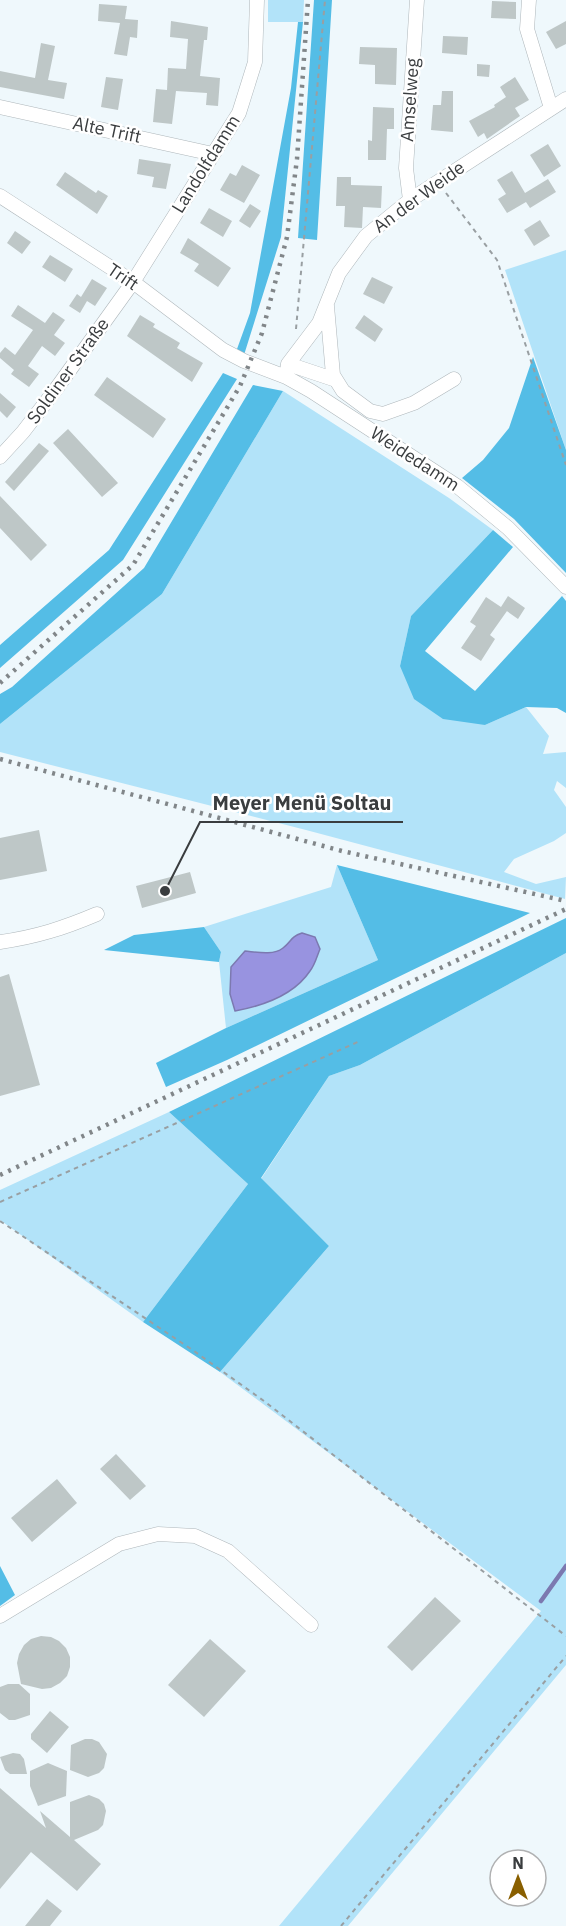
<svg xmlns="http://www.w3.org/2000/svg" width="566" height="1926" font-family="'IBM Plex Sans',sans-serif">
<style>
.green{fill:#b2e3f9}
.forest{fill:#54bde6}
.water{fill:#9893e0;stroke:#7c79b0;stroke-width:1.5}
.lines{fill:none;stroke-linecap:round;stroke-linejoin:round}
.stream{stroke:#7c79b0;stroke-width:4.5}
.building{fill:#bec7c7}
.minor-casing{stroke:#afb7bb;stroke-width:15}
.path{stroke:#999fa2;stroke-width:2;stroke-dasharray:4.5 4.5;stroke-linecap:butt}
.minor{stroke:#fff;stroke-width:14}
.rail{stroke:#818689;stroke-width:4.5;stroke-dasharray:3 6;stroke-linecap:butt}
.labels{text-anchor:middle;stroke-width:5;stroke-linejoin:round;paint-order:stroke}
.street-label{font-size:18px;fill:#3a3d3f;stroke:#fff}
.leader{fill:none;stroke:#3a3d3f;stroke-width:2}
.callout-dot{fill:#3a3d3f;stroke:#fff;stroke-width:2}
.callout-label{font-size:20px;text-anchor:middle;font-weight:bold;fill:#3a3d3f;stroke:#fff;stroke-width:5;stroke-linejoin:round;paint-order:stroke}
</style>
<rect width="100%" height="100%" fill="#eff8fc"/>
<path class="green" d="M268,0H304L303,22H268Z
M566,250V450L505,270Z
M283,391L449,498L493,530L411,616L400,666L485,725L526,707L549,736L543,754L566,752V788L557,781L554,790L566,807V833L554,841L514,859L504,872L536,884L566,877L565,899L306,830L0,752V724L162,594Z
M337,865L378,960L226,1028L219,962L221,952L204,927L331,887Z
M566,953V1665L348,1926H279L541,1611L220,1372L329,1246L261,1179L329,1076L360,1065Z
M169,1112L248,1184L143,1322L0,1220V1190Z"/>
<path class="forest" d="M314,0H332L317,240L298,238Z
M298,22H303L281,237L244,355L237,349L250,313L291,88Z
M533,357L566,450V573L514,519L462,478L483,460L509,428Z
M223,373L237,379L123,560L0,668V645L109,550Z
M253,385L283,391L162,594L0,724V694L12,687L144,568Z
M493,530L513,547L425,651L475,691L562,596L566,601V713L557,708L526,707L485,725L443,719L414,699L400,666L411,616Z
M337,865L530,913L227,1060L166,1087L156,1063L226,1028L378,960Z
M566,918V953L360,1065L329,1076L261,1178L329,1246L220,1372L143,1322L248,1184L169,1112Z
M204,927L221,952L219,962L104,950L134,935Z
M0,1566L15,1595L0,1606Z"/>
<path class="water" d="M302,933L315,937L320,949C317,956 315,965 310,971C294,995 262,1006 235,1011L230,994L231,967L245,951C256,952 273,956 283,948C292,941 290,937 302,933Z"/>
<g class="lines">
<path class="stream" d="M541,1601L566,1566"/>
</g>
<path class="building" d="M492,1L516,2V19L491,18Z
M99,4L127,6L125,19L138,20L137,38L130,37L127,56L114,54L120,23L98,21Z
M171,21L208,27L207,40H204L200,76L220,78L218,106L206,105L207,93L176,91L172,124L153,122L156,89L167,90L168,68L186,69L188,39L170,37Z
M566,21V44L556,49L546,32Z
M443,36L468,37L467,55L442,53Z
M41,43L55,46L48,80L67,83L64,99L0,87V71L35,78Z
M360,47L397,48L396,85L375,84V65L359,64Z
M477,64L490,65L489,77L477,76Z
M106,77L123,79L118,110L101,107Z
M515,77L529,100L515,108L520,116L487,139L484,133L478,137L469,121L495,107L494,105L506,97L500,87Z
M442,91H453V132L431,130L433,105H441Z
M373,107L394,108V129H387L386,160H368V140L372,141Z
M548,144L561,166L544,177L530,155Z
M139,159L171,164L166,189L152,187L154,177L137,174Z
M242,165L260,175L244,203L220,190L230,173L236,176Z
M512,171L525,193L548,179L556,192L530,208L526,202L507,213L498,199L506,194L497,180Z
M65,172L96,193L98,190L108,196L97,214L56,185Z
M337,177H351V185L382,186L381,208L363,207L362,228L344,227L345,206H336Z
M250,204L261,211L250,228L239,221Z
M209,208L232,221L223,237L200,223Z
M540,220L550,236L534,246L524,230Z
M15,231L31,242L22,254L7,243Z
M188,238L231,268L218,287L194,271L199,264L180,253Z
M50,255L73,269L65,282L42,267Z
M372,277L393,287L384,304L363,294Z
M92,279L107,288L95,306L87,301L80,313L69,306L77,294L81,297Z
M18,305L45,323L53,312L65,320L54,335L65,343L55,356L42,346L28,366L39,374L29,387L11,374L14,370L0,358V353L5,347L15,355L33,330L11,316Z
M140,315L155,324L153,327L180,343L177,348L203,363L192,382L127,336Z
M364,315L383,329L375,342L355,328Z
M107,377L166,419L153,438L94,395Z
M0,393L16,407L7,418L0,411Z
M68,429L118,483L102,497L53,443Z
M39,443L49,451L14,491L5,482Z
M0,496L47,545L31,561L0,528Z
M508,596L525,608L518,619L501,607Z
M486,597L507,611L490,635L495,639L481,661L461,648L476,626L470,622Z
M39,830L47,871L0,880V838Z
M190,872L196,893L142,908L136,886Z
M9,974L40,1085L0,1096V977Z
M116,1454L146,1486L130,1500L100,1469Z
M57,1479L77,1503L32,1542L11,1518Z
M435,1597L461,1621L412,1671L387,1647Z
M41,1636L51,1637L59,1641L66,1648L70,1657V1667L67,1676L60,1683L51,1688L42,1689L21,1684L17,1663L19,1654L24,1645L31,1639Z
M210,1639L246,1671L204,1717L168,1685Z
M8,1684H19L30,1694V1715L15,1720H9L0,1713V1687Z
M50,1711L69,1727L47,1753L31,1739V1734Z
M85,1739H92L99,1742L107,1754L104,1768L99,1773L88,1777L70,1770L71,1745Z
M13,1753L20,1754L24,1759L27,1774H10L5,1770L0,1757Z
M48,1763L67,1771L66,1796L38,1806L30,1786V1771Z
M0,1788L46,1828L40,1811L70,1837V1802L89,1795L99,1799L104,1804L106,1811L103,1825L98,1830L74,1840L101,1864L77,1891L31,1852L0,1889Z
M47,1899L62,1911L50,1926H25Z"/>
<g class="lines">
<g class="minor-casing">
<path id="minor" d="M529,0L527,29L551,108
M0,107L213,154
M0,196L133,282L223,350L244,361L286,377L311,391L457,486L508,528L566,587
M410,200L406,168L417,0
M327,306L333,375L343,391L370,411L383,414L414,403L454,379
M288,364L336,380
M286,377L288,364L319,323L339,273L366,236L410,200L566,99
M0,457L23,432L56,389L133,282L239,113L255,62L257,0
M0,942C36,937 64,928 97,914
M0,1616L119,1544L158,1534L195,1536L228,1551L311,1625"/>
</g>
<path class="path" d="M446,193L497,260L566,465
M296,329L325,0
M0,1202L360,1041
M0,1221L194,1351L264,1401L566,1636
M341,1926L566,1656"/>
<use href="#minor" class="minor"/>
<path class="rail" d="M0,683L133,565L240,386L262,333L287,237L297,159L308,0
M0,759L342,851L566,901
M0,1175L566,909"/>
</g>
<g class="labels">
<g class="street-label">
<text transform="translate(410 100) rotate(-86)" y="6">Amselweg</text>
<text transform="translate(107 130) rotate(12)" y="6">Alte Trift</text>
<text transform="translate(206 164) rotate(-58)" y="6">Landolfdamm</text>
<text transform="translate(419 197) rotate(-36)" y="6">An der Weide</text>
<text transform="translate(123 277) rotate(34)" y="6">Trift</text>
<text transform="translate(68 371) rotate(-54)" y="6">Soldiner Straße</text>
<text transform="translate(415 459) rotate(33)" y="6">Weidedamm</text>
</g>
</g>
<path class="leader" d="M165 891L200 822H403"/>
<circle class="callout-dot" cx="165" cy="891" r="6"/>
<g class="callout-label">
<text x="302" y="810">Meyer Menü Soltau</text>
</g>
<g transform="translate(518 1878)"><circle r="28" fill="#ffffff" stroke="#b0b1b2" stroke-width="1.5"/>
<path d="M0-4.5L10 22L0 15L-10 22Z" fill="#895f00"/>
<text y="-9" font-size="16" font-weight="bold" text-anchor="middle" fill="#3a3d3f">N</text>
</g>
</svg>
